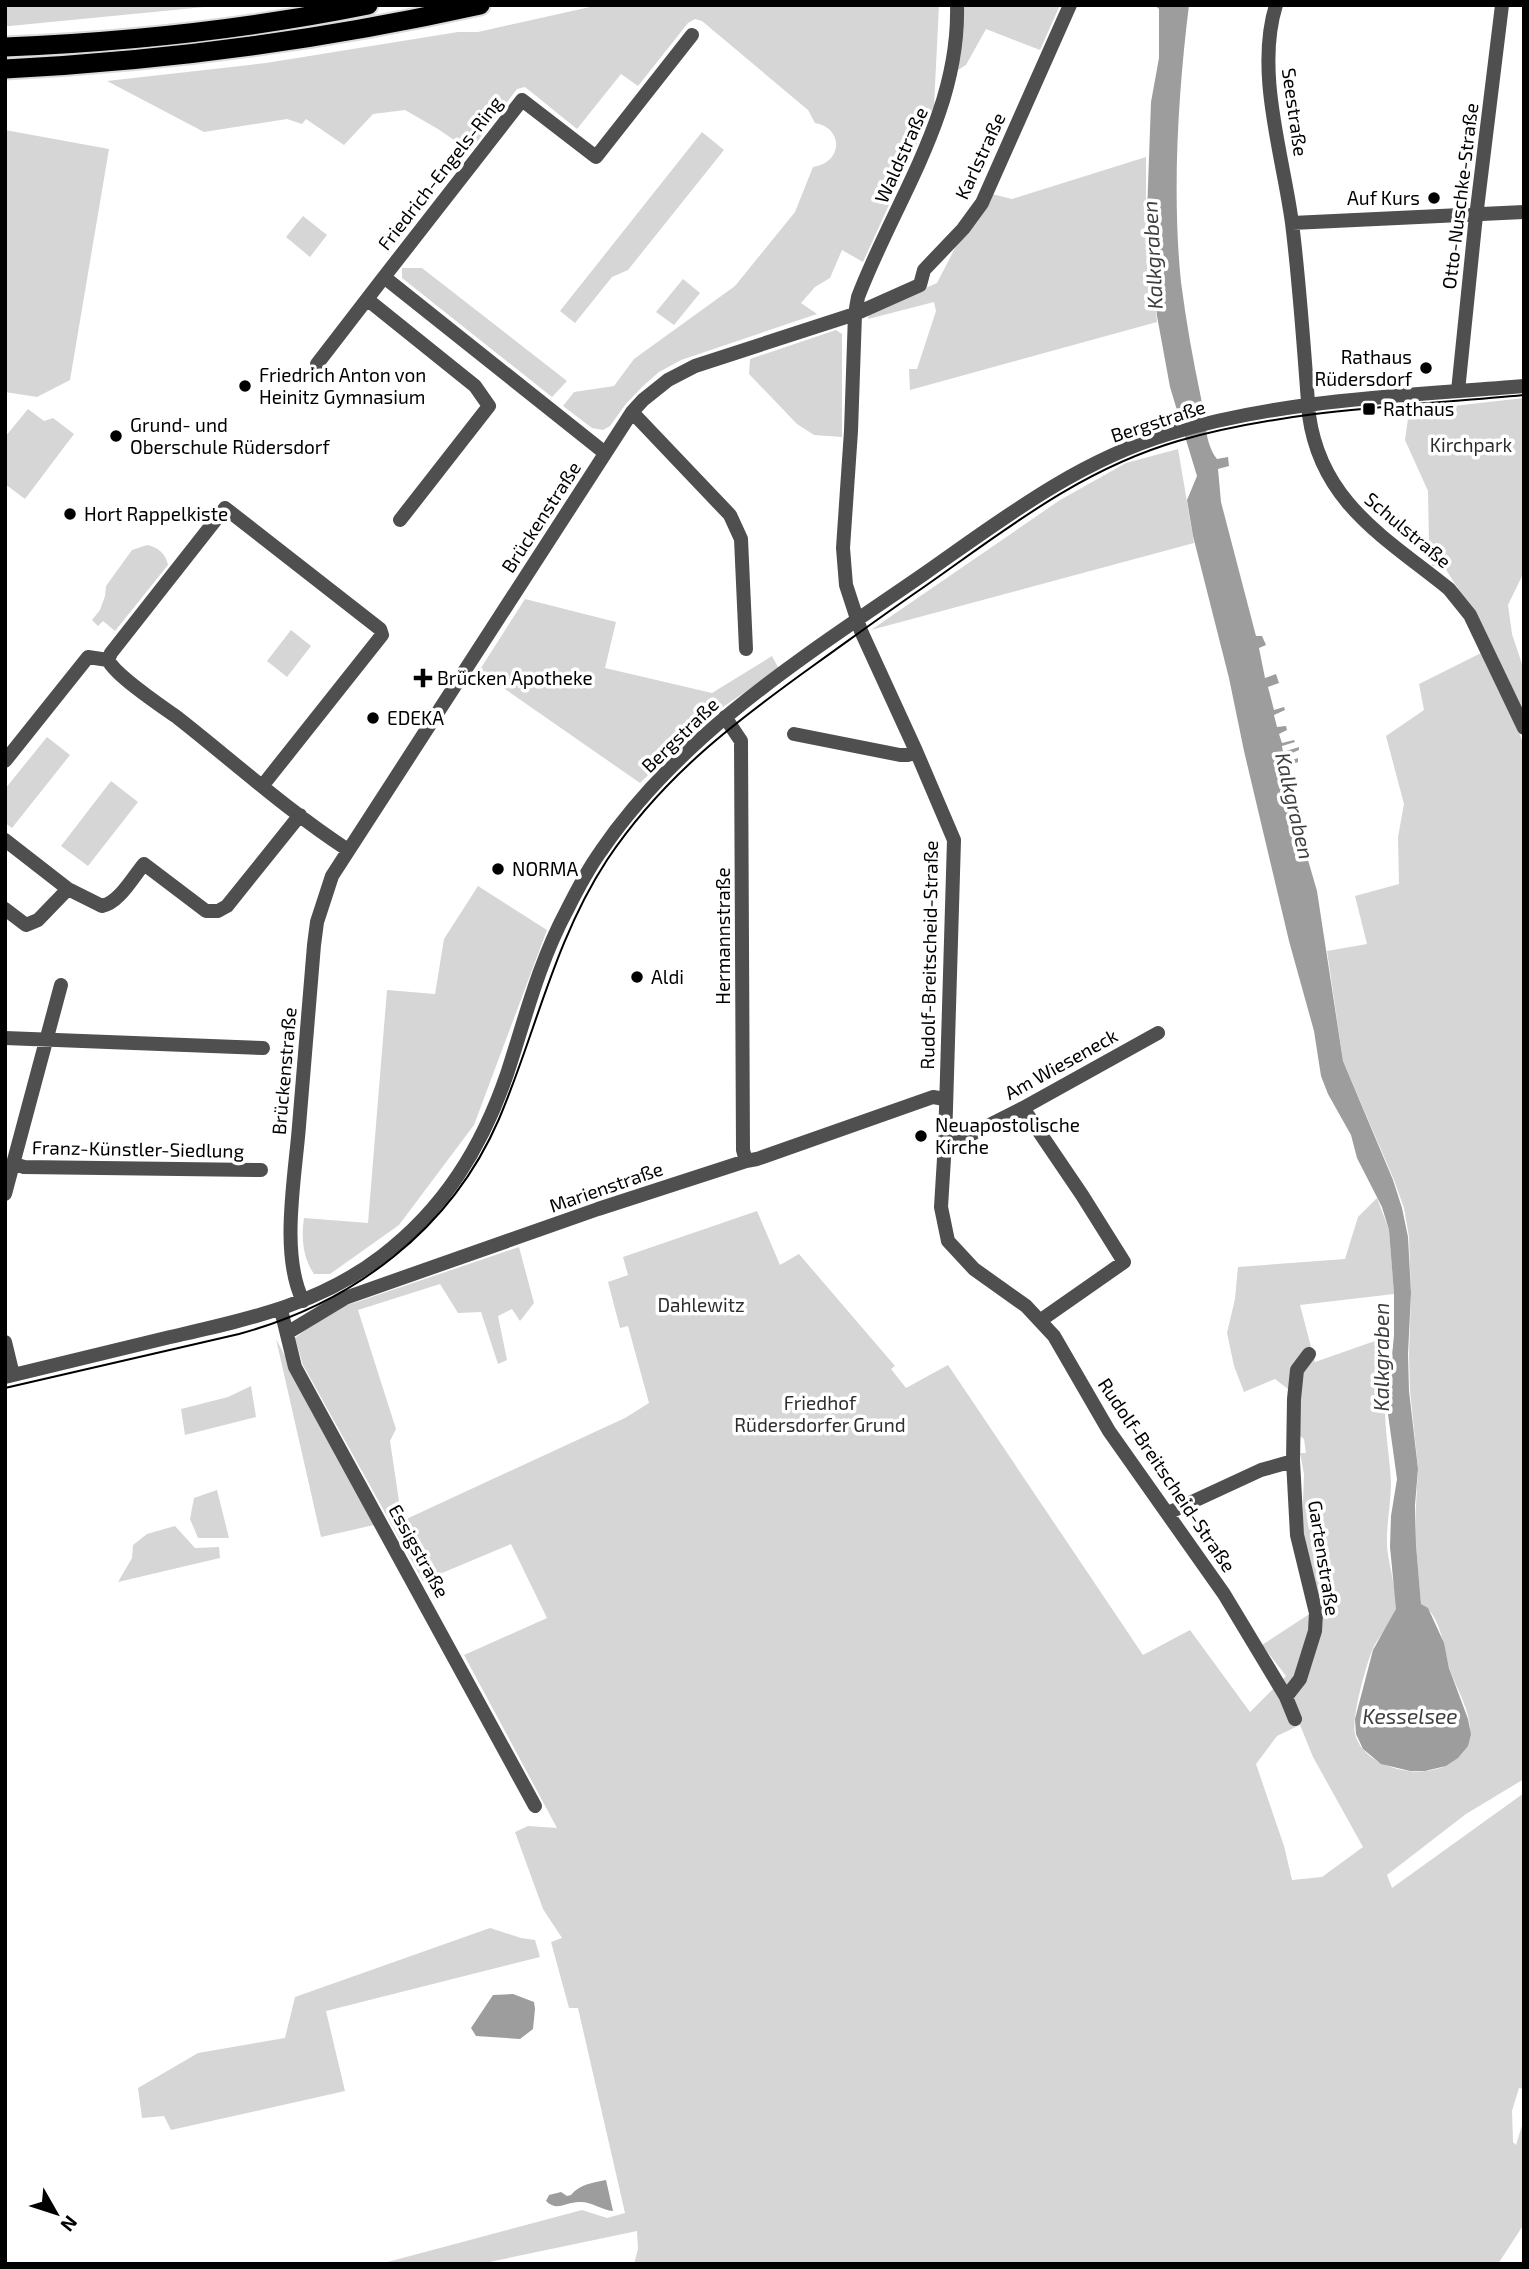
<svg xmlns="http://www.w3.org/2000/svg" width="1529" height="2269" font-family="'Exo 2',sans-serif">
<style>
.green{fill:#d6d6d6;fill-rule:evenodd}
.water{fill:#9d9d9d}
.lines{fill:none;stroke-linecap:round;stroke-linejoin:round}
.highway-casing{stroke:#dbdbdb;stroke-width:23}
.minor{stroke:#4f4f4f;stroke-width:14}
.highway{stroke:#000;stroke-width:19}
.tram{stroke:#000;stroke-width:2}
.poi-dot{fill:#000;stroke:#fff;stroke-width:2.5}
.labels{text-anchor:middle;stroke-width:7;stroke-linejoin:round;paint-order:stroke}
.street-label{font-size:19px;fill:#000;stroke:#fff}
.poi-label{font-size:19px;fill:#000;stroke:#fff;text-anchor:start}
.park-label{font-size:19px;fill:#2d2d2d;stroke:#fff}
.water-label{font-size:21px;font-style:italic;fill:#3e3e3e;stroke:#fff}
</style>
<rect width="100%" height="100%" fill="#fff"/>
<path class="green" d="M5,5H225L10,26H5Z
M599,5H939L934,106L863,262L842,250L830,278L815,287L801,303L817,314L681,360L659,372L643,386L625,405L610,426L603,430L592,428L563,406L574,392L614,386L634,359L735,286L795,212L813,167C843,163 844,128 815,123L808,110L702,21L695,19L688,23L638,86L621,74L577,129L525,87L517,89L470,151L438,129L405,110L373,114L344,145L306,119L302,124L287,119L204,132L107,81L266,63L458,32H478Z
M961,5H1060L1040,50L986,29L966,65L955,72Z
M5,130L109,149L70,380L37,397L5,392Z
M702,132L724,150L628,270L612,277L575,323L560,311Z
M1146,157V208L1157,322L910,390L909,369H917L936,311L934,302L868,319L869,313L937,283L955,248L992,194L1012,199Z
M303,216L327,235L310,257L286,237Z
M402,268H422L567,381L552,397L402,278Z
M683,279L700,293L674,325L656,312Z
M836,330L842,334V437L814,435L797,424L749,374L750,359Z
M1524,398V572L1508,605L1512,634L1524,670V715L1473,612L1443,565L1432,566L1429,543L1428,491L1405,440L1409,411Z
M28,409L44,421L53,418L74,434L25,499L5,484V437Z
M1178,449L1194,543L871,630L1060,500L1126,463Z
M147,545C158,547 166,554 168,565L115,631L103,621L98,626L92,620L100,610L105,596L106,586L132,550Z
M525,599L616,622L605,668L712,693L772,656L779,669L705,719L640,783L479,671Z
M291,630L311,646L287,677L267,661Z
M1485,651L1513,715L1524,746V1779L1466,1814L1387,1875L1392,1888L1524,1793V2089L1519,2088L1512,2111L1513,2142L1516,2145L1524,2119V2224L1498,2264H634L638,2249L637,2231L480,2264H380L582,2210L607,2218L625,2213L578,2008H569L551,1942L562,1938L543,1909L515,1832L528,1826L557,1828L464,1655L547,1618L511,1544L423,1581L303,1365L295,1338L333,1308L354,1303L519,1247L534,1303L520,1321L512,1309L498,1316L507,1360L498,1364L481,1312L458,1313L440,1284L358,1310L396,1429L390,1441L402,1521L625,1418L649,1403L628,1326L620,1328L608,1282L628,1275L623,1257L757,1211L780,1265L799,1254L895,1366L891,1369L906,1388L948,1365L1143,1655L1190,1630L1250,1712L1286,1676L1262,1645L1317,1609L1302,1528L1304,1474L1300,1453H1306L1304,1439L1297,1434L1301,1399L1275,1379L1244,1392L1234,1366L1227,1333L1235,1299L1238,1267L1345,1259L1358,1217L1377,1198L1389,1230L1394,1294L1300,1305L1315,1362L1392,1335C1388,1358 1385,1384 1385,1408C1385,1433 1390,1458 1391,1483C1391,1504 1386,1525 1387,1546C1388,1560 1398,1599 1396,1609C1393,1622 1380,1635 1374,1646C1367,1661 1351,1718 1355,1734C1361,1757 1387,1768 1408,1771C1421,1773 1439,1770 1449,1764C1489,1739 1462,1703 1450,1670C1444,1650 1441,1614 1421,1604L1416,1545V1505L1418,1468L1410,1391L1409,1355L1411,1294L1409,1237L1404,1208L1394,1180L1343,1061L1327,951L1367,944L1355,896L1399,884L1398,837L1404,804L1386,736L1424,710L1419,684ZM1300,1725L1313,1757L1363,1847L1322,1877L1292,1880L1284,1846L1256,1764L1277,1736Z
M47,737L70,755L12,828L5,823V789Z
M111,781L138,802L88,866L61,846Z
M478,886L547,930L474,1125L399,1225L330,1274H314C303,1258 301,1238 304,1218L368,1223L387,990L435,994L444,939Z
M276,1339L374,1525L321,1537Z
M251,1386L256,1417L185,1435L181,1409L228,1397Z
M217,1490L229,1538H198L190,1519L194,1498Z
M175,1526L195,1548L219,1547L220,1558L118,1582L132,1558L133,1545L147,1534Z
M490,1928L521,1938L535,1940L540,1957L326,2011L345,2091L171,2130L164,2116L142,2118L138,2088L198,2053L285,2038L295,1997Z"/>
<path class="water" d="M1155,5H1189C1178,93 1172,195 1181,282C1186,321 1193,360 1201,398C1205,418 1205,444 1217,459L1228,457L1229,466L1218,469L1221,502L1256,636H1262L1266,645L1259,648L1265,678L1276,674L1279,683L1268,687L1274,710L1284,707L1285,710L1274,715L1277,727L1286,726L1287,730L1279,734L1282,743L1294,740L1295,742L1282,746L1283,752L1299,747V750L1285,756L1286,762L1298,758V762L1287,767L1290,798L1317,891L1343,1061L1393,1180L1402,1208L1408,1237L1411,1293L1408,1354L1409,1391L1418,1469L1415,1505L1416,1545L1421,1604L1428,1608L1444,1643L1449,1668L1468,1719L1471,1734L1468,1746L1458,1758L1446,1766L1425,1771H1410L1381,1764L1363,1749L1356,1734L1355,1719L1373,1650L1396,1609L1390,1547L1391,1516L1397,1479L1387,1407L1394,1335V1294L1389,1230L1382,1207L1357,1158L1351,1135L1328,1094L1321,1076L1314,1031L1289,941L1244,751L1229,678L1193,536L1187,500L1197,476L1170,387L1157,316L1147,214L1151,102L1159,58V9Z
M513,1994L534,2002L535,2009L533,2029L520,2039L476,2036L471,2028L493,1995Z
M606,2180L613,2211C602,2210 590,2201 579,2202C566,2202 557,2212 546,2201L549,2195L561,2192L567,2196L571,2195C580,2184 592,2183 606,2180Z"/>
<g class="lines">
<g class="highway-casing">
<path id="highway" d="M5,47C127,42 249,29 368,5
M5,69C165,61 323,40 480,5"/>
</g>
<path class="minor" d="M957,5C960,113 895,200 858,297L855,314L851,431L843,548L846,585L861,631L916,751L954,840L945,1142L941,1207L948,1241L974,1269L1026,1306L1054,1336L1109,1431L1224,1594L1286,1697L1295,1719
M1276,5C1255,72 1283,155 1292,223C1300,287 1304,351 1309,415C1321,503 1386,538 1449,589L1470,615L1524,728
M1292,223L1524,212
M368,300L475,386L489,406L400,520
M317,364L384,277
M1458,391L1475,225L1502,5
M632,412L730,515L741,539L746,649
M605,453L384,277L522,100L596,157L692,35
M725,717L741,741L743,1150L746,1161
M794,734L900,755H908L916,751
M5,761L88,657L108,660
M263,785L382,635L380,629L225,508L111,653L108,660C116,676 161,706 178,718C234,762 288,811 348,850
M5,840L68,889L102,906C119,903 133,877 144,864L206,911H218L227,906L300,815
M5,909L26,925L38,920L68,889
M5,1038L263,1048
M1023,1108L1082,1195L1124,1262L1041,1320
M945,1142L954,1143L1023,1108L1158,1033
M14,1164L24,1167L261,1170
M5,1194L61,985
M303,1301C280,1254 295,1178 299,1126C304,1066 309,1006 314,945L317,922L332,876L632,412L643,400L668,380L695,366L855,314L920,285L924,270L963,229L982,203L1070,5
M281,1310L295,1367L535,1806
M287,1333L345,1298L598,1209L746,1161L757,1159L933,1097L945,1099
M5,1342L13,1375
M5,1377C59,1364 113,1351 166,1338C244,1320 317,1306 382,1256C444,1209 482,1147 507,1074C525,1019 539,962 567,910C577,890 588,869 601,851C682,732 808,654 924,574C1001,520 1076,462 1168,434C1282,399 1405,396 1524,386
M1168,1513L1261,1470L1293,1461
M1286,1697L1300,1679L1315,1631L1316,1613L1297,1535L1293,1461L1294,1399L1297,1370L1309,1354"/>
<use href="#highway" class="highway"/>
<path class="tram" d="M5,1388L239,1334C353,1303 451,1230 499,1119C536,1032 554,941 607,860C663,776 736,721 817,663C852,638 886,613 921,589C1004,531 1079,470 1178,441C1289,409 1409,406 1524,395"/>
</g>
<g class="poi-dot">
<circle cx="1434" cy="198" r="7"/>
<circle cx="1426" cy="368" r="7"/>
<circle cx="245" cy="386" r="7"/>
<rect x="1362" y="402" width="14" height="14" rx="3.5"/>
<circle cx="116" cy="436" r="7"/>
<circle cx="70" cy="514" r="7"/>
<path d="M419.5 667.5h7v7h7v7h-7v7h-7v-7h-7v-7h7z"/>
<circle cx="373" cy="718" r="7"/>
<circle cx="498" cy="869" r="7"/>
<circle cx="637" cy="977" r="7"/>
<circle cx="921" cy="1136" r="7"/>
</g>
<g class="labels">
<g class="street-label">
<text transform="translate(1295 112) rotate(82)" y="7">Seestraße</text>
<text transform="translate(901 155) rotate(-66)" y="7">Waldstraße</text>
<text transform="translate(980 156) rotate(-65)" y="7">Karlstraße</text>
<text transform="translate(440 173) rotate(-52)" y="7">Friedrich-Engels-Ring</text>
<text transform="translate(1460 196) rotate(-83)" y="7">Otto-Nuschke-Straße</text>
<text transform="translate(1158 421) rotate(-18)" y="7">Bergstraße</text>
<text transform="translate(541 517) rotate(-57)" y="7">Brückenstraße</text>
<text transform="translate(1408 530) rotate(40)" y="7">Schulstraße</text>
<text transform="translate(680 735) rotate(-44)" y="7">Bergstraße</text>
<text transform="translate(723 936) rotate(-90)" y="7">Hermannstraße</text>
<text transform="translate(929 955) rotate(-89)" y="7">Rudolf-Breitscheid-Straße</text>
<text transform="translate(1061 1064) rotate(-29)" y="7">Am Wieseneck</text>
<text transform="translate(284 1071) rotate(-85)" y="7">Brückenstraße</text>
<text transform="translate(138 1149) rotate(1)" y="7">Franz-Künstler-Siedlung</text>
<text transform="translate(606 1187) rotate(-19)" y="7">Marienstraße</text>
<text transform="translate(1167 1475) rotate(56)" y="7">Rudolf-Breitscheid-Straße</text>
<text transform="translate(419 1551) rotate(61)" y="7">Essigstraße</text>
<text transform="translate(1324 1558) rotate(81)" y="7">Gartenstraße</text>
</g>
<g class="poi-label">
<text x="1420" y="205" text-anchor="end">Auf Kurs</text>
<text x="1412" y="364" text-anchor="end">Rathaus<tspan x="1412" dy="22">Rüdersdorf</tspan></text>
<text x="259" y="382">Friedrich Anton von<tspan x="259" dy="22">Heinitz Gymnasium</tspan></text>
<text x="1383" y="416">Rathaus</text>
<text x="130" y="432">Grund- und<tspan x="130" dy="22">Oberschule Rüdersdorf</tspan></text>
<text x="84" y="521">Hort Rappelkiste</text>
<text x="437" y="685">Brücken Apotheke</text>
<text x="387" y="725">EDEKA</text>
<text x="512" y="876">NORMA</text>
<text x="651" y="984">Aldi</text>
<text x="935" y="1132">Neuapostolische<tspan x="935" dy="22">Kirche</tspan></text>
</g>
<g class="park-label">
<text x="1471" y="452">Kirchpark</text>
<text x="701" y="1312">Dahlewitz</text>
<text x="820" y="1410">Friedhof<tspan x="820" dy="22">Rüdersdorfer Grund</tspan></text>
</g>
<g class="water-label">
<text transform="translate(1153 255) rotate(-93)" y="7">Kalkgraben</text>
<text transform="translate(1294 806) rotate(77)" y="7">Kalkgraben</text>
<text transform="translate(1382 1357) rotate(-90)" y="7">Kalkgraben</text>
<text x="1410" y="1724">Kesselsee</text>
</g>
</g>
<rect width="1529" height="2269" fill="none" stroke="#000000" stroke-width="14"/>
<g transform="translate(56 2213) rotate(129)" stroke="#ffffff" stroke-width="5" paint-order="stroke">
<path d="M0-5L12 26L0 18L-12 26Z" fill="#000000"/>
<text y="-10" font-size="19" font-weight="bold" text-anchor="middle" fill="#000000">N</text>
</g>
</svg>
